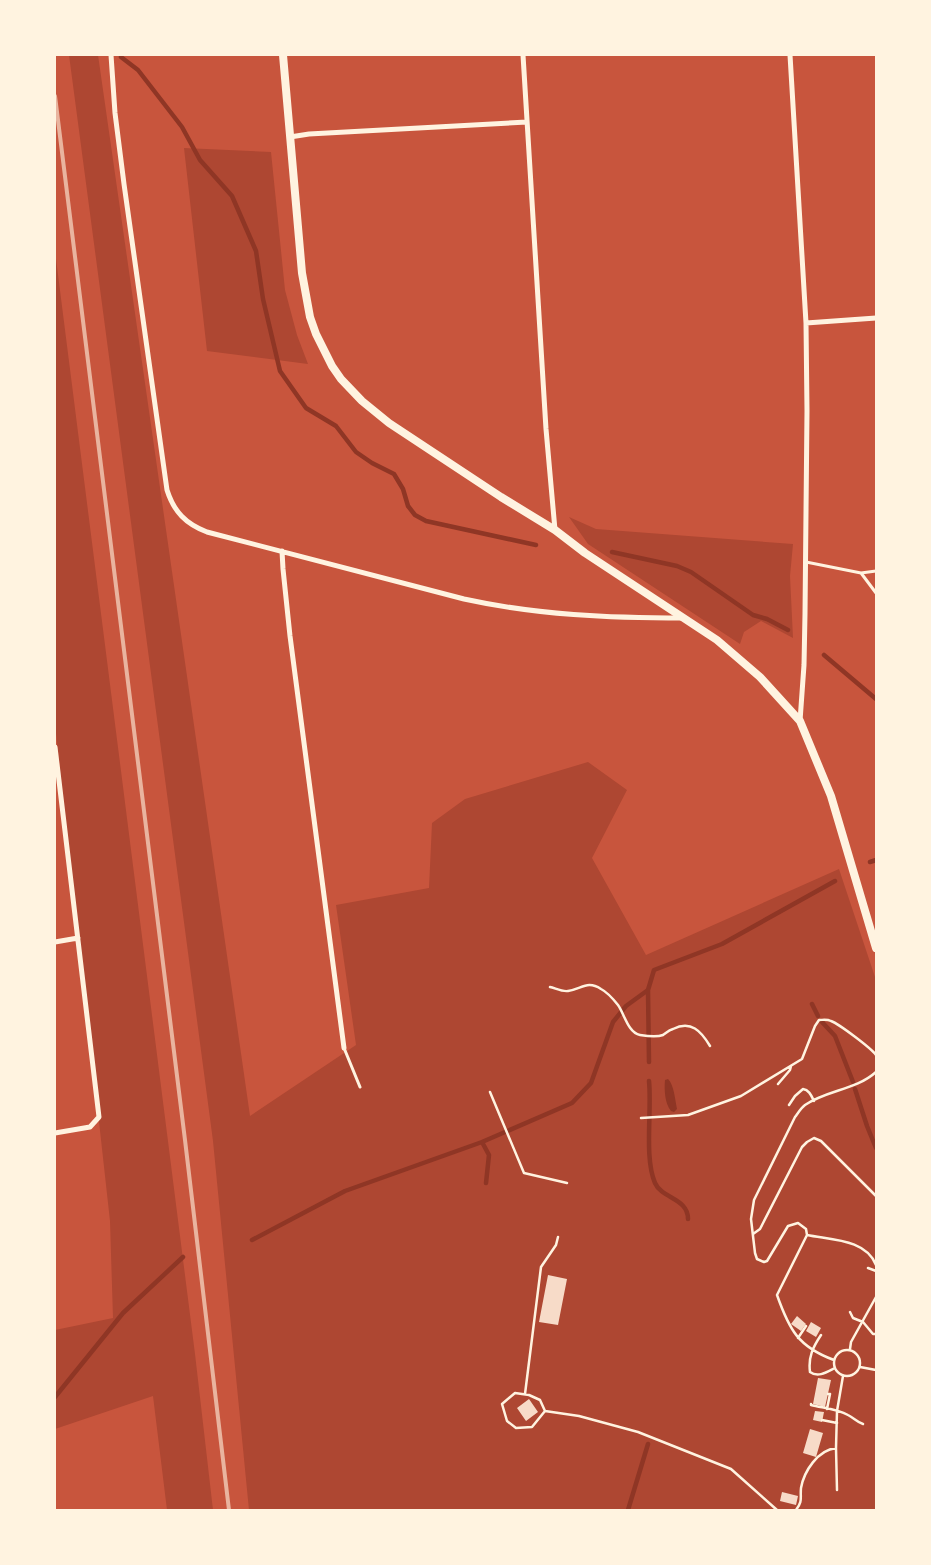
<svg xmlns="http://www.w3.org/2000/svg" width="931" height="1565" font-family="'PT Serif',serif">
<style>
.green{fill:#ae4732}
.water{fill:#8f3625}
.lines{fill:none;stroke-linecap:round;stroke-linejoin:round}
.stream{stroke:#8f3625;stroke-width:4.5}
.building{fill:#f7dbc8}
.path{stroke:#fff3e0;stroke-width:2.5}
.service{stroke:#fff3e0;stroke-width:3}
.minor{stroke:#fff3e0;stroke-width:5}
.tertiary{stroke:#fff3e0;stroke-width:8}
.rail{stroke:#e9b49f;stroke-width:4}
</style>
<rect width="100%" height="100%" fill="#c8553d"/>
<path class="green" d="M69,55H98L250,1116L356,1045L336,905L429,888L432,823L465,799L588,762L627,790L592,858L646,955L839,869L876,980V1510H249L213,1141Z
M184,148L271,152L285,290L297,335L308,364L207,351Z
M55,251L195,1354L213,1510H167L153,1396L55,1429V1330L113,1318L110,1221L55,724Z
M569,517L596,529L793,544L790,576L793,638L761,621L744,632L740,644L588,544Z"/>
<path class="water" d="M668,1079C674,1085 675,1099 677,1109L674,1112L671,1111C665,1104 664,1090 665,1080Z"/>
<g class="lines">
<path class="stream" d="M121,57L138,70L182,127L200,160L232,196L256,251L263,299L280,371L306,408L336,426L356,452L372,463L394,474L403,489L408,506L415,515L426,521L536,545
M612,552L677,566L691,572L753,615L767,619L788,630
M824,655L876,699
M870,862L876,860
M648,990L649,1062
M812,1004L818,1016
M822,1022L835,1036L853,1082
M649,1081C652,1110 644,1158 655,1183C662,1199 688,1198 688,1219
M855,1089L867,1126L876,1148
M482,1142L489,1155L486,1183
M252,1240L345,1191L482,1142L572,1103L591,1083L613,1022L626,1006L648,990L654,970L722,944L835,881
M55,1397L123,1313L183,1257
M628,1510L648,1444"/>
</g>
<path class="building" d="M548,1275L567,1279L558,1325L539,1322Z
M797,1316L806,1324L801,1331L791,1324Z
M811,1322L821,1328L816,1337L806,1331Z
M818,1378L831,1380L825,1407L813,1404Z
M529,1399L538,1412L526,1421L517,1408Z
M815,1411L824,1412L822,1422L813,1420Z
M810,1429L823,1433L816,1457L803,1453Z
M782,1492L798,1496L796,1505L780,1501Z"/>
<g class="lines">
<path class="path" d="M550,987C555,988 562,992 568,991C582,989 587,980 601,989C607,992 614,1000 618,1005C624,1013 628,1033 640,1035C646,1036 658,1037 663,1035C666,1033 669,1030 673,1029C691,1020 701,1031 710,1046
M778,1084L790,1070L791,1066
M490,1092L524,1173L567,1183
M789,1105L795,1096L803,1089C809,1090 811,1095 814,1101
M641,1118L688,1115L741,1096L802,1059L815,1026L819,1020C823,1020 827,1019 831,1021C839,1024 871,1048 876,1055
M753,1234L760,1229L802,1147L807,1142L814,1138L821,1141L876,1196
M807,1235C831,1240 866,1239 876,1265
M868,1268L876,1271
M850,1312L853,1318L863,1322L873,1334H876
M821,1335C813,1347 808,1357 810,1372C818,1378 827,1372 835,1368
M798,1338L806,1326
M850,1349L851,1342L876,1297
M834 1363a13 13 0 1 1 26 0a13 13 0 1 1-26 0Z
M834,1360C798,1347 789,1329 777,1295L807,1235L806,1229L798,1223L788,1226L767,1261L764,1262L757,1259L755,1253L751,1219L754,1200L795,1117C798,1113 801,1108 805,1105C827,1090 856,1090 876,1072
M860,1367L876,1370
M515,1393L529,1395L540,1400L545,1411L532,1427L516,1428L507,1421L502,1404Z
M525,1394L541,1267L556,1245L558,1237
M811,1404V1405C823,1408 837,1409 848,1415C854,1418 857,1422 863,1424
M827,1409L830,1394H828
M545,1411L579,1416L638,1432L731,1469L777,1510
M822,1420L837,1423
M836,1448L837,1490
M796,1510C803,1501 800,1498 801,1488C804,1471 818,1450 836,1448L837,1411L843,1376"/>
<path class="service" d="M806,562L861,573L876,593
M861,573L876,571
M344,1048L360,1087"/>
<path class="minor" d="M111,55L115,113L124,184L167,490C174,512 186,524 207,532L464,599C537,615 610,618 684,618
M523,55L546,429L555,530
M790,55L806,323L807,411L805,614L804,665L800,721
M290,137L309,134L527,122
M806,323L876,318
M282,551L283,569L290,636L344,1048
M55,747L99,1117L90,1127L55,1133
M55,942L78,938"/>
<path class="tertiary" d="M283,55L302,273L310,317L316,334L332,366L341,379L362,401L389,423L501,497L555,530L585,553L717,640L760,677L800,721L831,796L876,948"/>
<path class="rail" d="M55,96L185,1140L229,1510"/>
</g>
<rect width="931" height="1565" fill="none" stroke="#fff3e0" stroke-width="112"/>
</svg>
